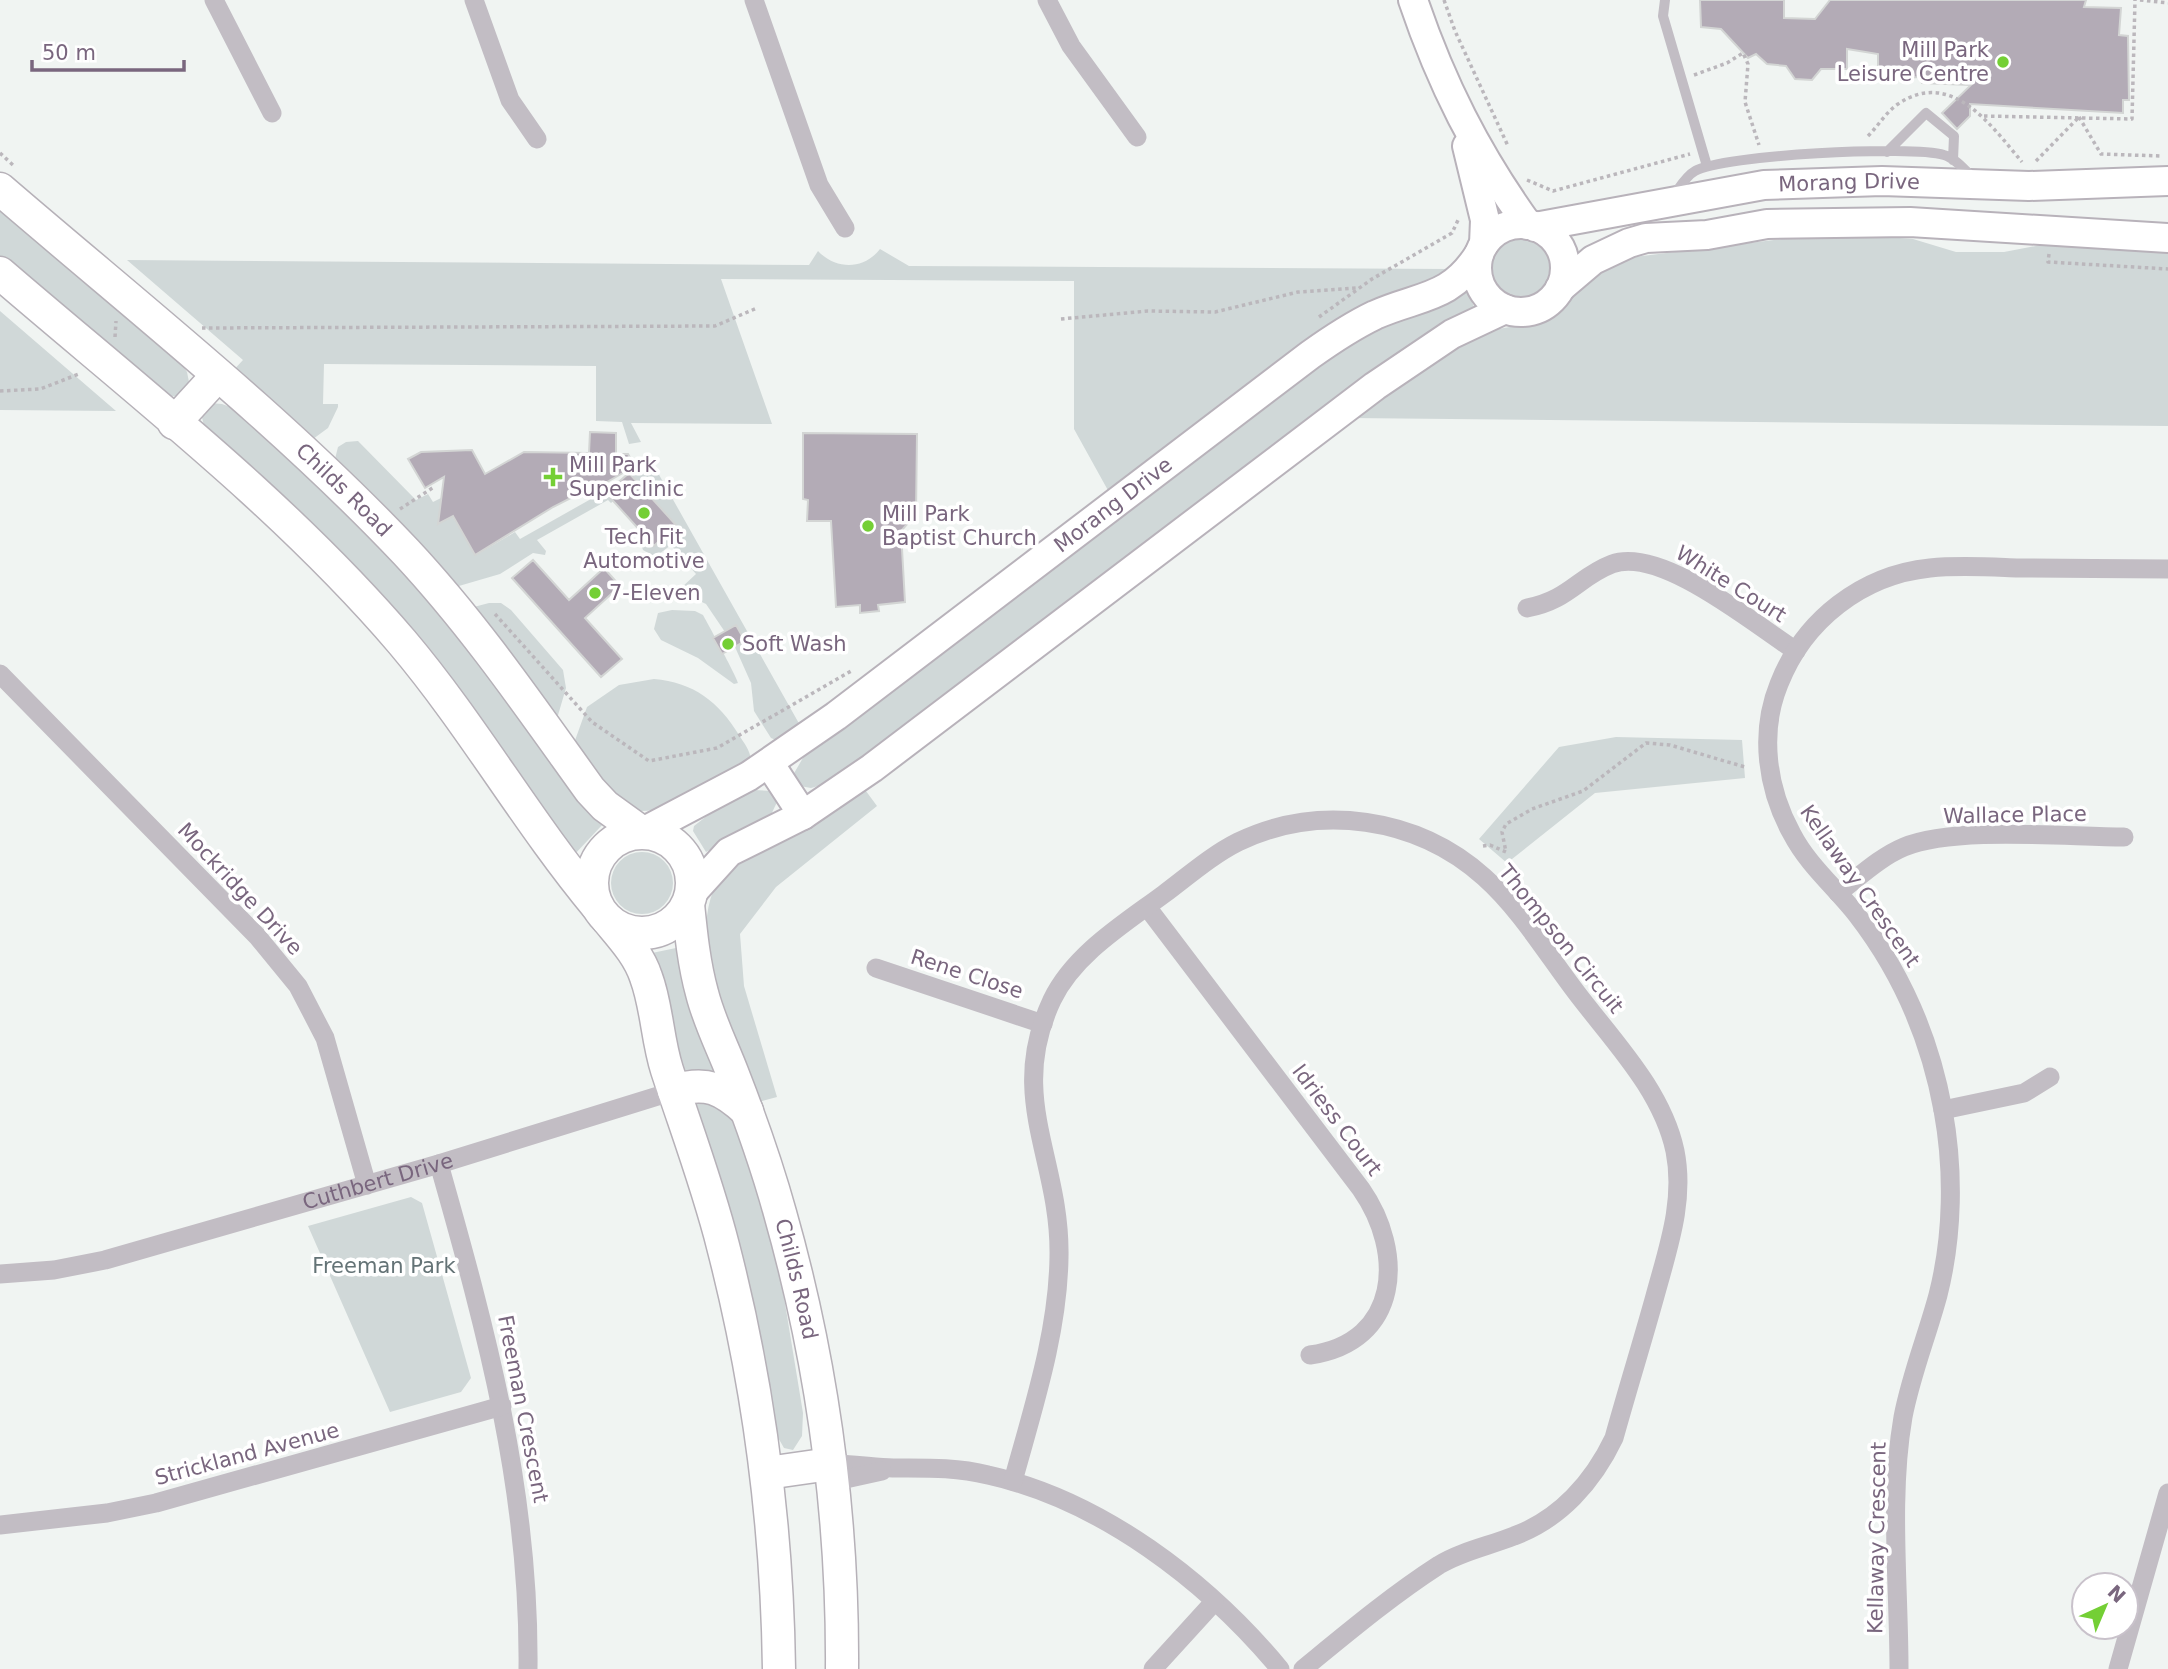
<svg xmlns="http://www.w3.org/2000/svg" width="2168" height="1669" font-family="'DejaVu Sans',sans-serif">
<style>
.green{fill:#d0d8d8}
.building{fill:#b3abb6;stroke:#d3d5d4;stroke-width:2}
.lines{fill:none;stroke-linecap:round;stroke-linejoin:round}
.secondary-casing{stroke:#b8b2ba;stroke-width:32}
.primary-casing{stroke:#b6b1b8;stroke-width:35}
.path{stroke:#bbb7bc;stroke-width:3.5;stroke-dasharray:3.5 3.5;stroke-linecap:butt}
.lane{stroke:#c2bdc4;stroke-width:10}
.street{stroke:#c2bdc4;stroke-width:19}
.secondary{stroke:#fff;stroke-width:28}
.primary{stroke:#fff;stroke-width:32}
.poi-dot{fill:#74cf35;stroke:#fff;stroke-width:2.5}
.labels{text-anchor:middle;stroke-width:7;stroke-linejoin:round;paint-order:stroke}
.poi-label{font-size:21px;fill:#79667e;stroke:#fff;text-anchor:start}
.street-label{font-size:21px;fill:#79667e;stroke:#fff}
.park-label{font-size:21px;fill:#647376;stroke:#fff}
</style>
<rect width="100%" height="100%" fill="#f0f4f2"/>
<path class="green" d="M0,203L180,361L187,372L190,387L179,397L164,395L0,259Z
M1873,236L1913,239L1956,252H2004L2041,245L2168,252V426L1350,418L1419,367L1471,339L1498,329L1544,321L1600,272L1634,257L1782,239Z
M1490 269a30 30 0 1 1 60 0a30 30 0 1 1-60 0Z
M880,249L909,266L1450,269L1110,494L1074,429V281L721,279L772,424L631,423L641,442L629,444L622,422L596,421V366L324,364L323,404H338V407L328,428L313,439L230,374L243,360L127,260L809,265L818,251C836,270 864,270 880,249Z
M1467,290L1475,309L829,783L811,788L800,786L793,775L807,751L1357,337Z
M0,311L116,411L0,410Z
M210,403L222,404L241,411L419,581L604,823L574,855L204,426L201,413Z
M358,441L416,500L428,494L433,502L441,498L476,555L515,532L520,539L653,464L801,727L778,741L771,738L754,711L751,683L735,647L745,641L725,632L706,604L681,592L680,589L696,574L671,545L655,557L643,550L641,544L646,537L654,545L635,481L611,503L608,500L537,540L546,551L545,555L533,553L500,574L452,588L334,463L338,447L346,442Z
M489,603H501L511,610L563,670L566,688L556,722L470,608Z
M672,610L695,611L703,615C708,624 738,679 738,683L734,684L698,658L661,640L654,629L658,613Z
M654,679C693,682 719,702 739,735C744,743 750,750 751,760C723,775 652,829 622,805C603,790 588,764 573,746L587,707L619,685Z
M1616,737L1742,740L1745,778L1595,793L1507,863L1479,839L1559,747Z
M863,787L877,806L776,887L740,934L744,986L777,1097L755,1103C730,1035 677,934 726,867Z
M753,790L772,791L778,800L769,819L706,852L693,831L694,826L717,808Z
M611 883a31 31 0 1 1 62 0a31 31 0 1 1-62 0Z
M676,948L678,949L724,1081L683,1070L652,953Z
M705,1093L741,1127L779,1267L803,1413L802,1436L793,1450L784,1448L776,1434L693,1101Z
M411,1197L422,1203L471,1378L461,1392L390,1412L308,1226Z"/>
<path class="building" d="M1700,0H1784V18L1815,19L1830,0H2086L2084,7L2121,8L2119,35L2128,36L2129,100H2123V113L1970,104V116L1957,129L1942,113L1971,85L1922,83L1920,77L1904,78L1903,74L1878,70V54L1847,49V69H1821L1812,80L1795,79L1786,66L1767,64L1756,54L1748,58L1721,29L1701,27Z
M590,432L616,433V454H628L635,466L600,486L598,484L553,507L475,555L453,516L438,524L444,477L425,488L408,459L421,452L472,450L485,474L524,452L589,453Z
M803,433L917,434L916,514L901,531L905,602L878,605L879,611L860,613V605L836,607L831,521H807L808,500L803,499Z
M629,473L676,525L654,546L606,493Z
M533,560L569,600L604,568L620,586L585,618L622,659L601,677L512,578Z
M736,625L745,641L722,654L713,638Z"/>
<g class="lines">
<g class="secondary-casing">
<g id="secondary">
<path d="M1413,0C1441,83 1477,154 1528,225"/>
<path d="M1467,146L1485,220L1484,244"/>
<circle cx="1521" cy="268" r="44"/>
<path id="s2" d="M1535,227L1764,185L1882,181L2029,186L2168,181"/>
<path d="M1560,288L1593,260L1629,243L1646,238L1707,235L1767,224L1910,222L2168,238"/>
<path d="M769,763L803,815"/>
<path id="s3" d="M643,832L749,776L836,716L1310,355C1331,340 1352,326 1375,315C1420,295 1450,300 1479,254"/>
<path d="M691,894L729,852L803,815L872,768L1375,386L1452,334L1505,309"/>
</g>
</g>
<g class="primary-casing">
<g id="primary">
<path id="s4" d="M0,189C137,307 281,420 406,552C475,626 531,708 590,790L605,806L641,832"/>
<path d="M0,273C137,391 284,504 402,642C473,726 527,822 597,906"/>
<path d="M174,423L217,376"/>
<circle cx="642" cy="883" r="50"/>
<path id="s5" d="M688,904C691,934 694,964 702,993C709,1021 722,1046 732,1072C750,1118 767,1166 780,1213C822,1361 843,1516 842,1669"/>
<path d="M608,920C622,937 639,955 646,977C657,1006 657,1039 667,1070C686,1128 708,1186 723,1246C759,1385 777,1525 779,1669"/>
<path d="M674,1091C706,1080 723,1089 747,1111"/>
<path d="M767,1473L830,1464"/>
</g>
</g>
<path class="path" d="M1444,0L1455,31L1508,146
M2140,0L2168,3
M1694,75L1727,63L1743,53L1748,64L1745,102L1759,145
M1984,116L2132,119L2135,0
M2079,117L2101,154L2161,156
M1868,136C1879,125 1886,112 1898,104C1951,68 1991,125 2022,162
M0,153L14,166
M2036,161L2079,117
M1527,180L1553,191L1690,154
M2049,254L2048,262L2168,269
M1319,317L1372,279L1452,233L1459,218
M1061,319L1148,311L1215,312L1298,292L1357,288
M202,328L715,326L757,308
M115,337L116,321
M0,391L40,389L79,374
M400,509L434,487
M495,614L592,722L649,761L717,748L853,670
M1483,846L1490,845L1506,852L1502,832L1506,824L1532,809L1583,791L1646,743L1670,745L1745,767"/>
<path class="lane" d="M1665,0L1663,16L1707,166
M1887,152L1926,113L1954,136L1953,160
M1674,195C1680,187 1686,176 1695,171C1722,155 1912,145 1944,155C1955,158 1965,170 1973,178"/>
<g class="street">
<path d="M214,0L272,113"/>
<path d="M474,0L510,100L537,139"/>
<path d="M754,0L819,185L845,228"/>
<path d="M1047,0L1071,46L1137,137"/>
<path d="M1527,608C1569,600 1578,577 1612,564C1661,546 1754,624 1796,651"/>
<path d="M0,674L257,936L298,986L325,1038L367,1185"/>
<path d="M1838,893C1859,877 1880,857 1904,847C1955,826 2067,837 2124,837"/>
<path d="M1147,907L1361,1189C1405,1252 1401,1342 1310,1355"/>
<path d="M876,968L1043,1024"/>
<path d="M1943,1110L2024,1093L2050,1077"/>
<path d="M439,1164C487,1333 530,1492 528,1669"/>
<path id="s1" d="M0,1274L54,1270L105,1260L439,1164L674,1091"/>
<path d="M830,1464C851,1464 872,1467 893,1468C926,1468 956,1467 988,1475C1101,1500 1207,1581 1280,1669"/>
<path d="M1013,1481C1033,1408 1058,1333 1059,1257C1061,1159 1006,1098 1052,1000C1074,954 1125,923 1164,894C1188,876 1212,855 1238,842C1319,803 1417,817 1484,877C1520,909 1547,954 1576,992C1613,1041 1662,1090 1675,1151C1685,1201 1668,1248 1655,1296C1642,1343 1627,1391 1614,1438C1593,1482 1560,1519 1514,1536C1489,1546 1462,1551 1439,1565C1391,1596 1347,1633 1303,1669"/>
<path d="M832,1482L882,1471"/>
<path d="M0,1525L107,1513L156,1503L502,1406"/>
<path d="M1153,1669L1214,1602"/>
<path d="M1899,1669C1899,1586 1889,1498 1903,1417C1911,1375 1927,1336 1938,1295C1953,1236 1954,1170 1943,1110C1930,1039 1901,972 1857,915C1836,888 1808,865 1792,834C1767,789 1759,733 1779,684C1804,620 1862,575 1930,568C1959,565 1990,567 2019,568C2069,568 2118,569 2168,569"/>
<path d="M2118,1669L2168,1493"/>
</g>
<use href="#secondary" class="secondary"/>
<use href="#primary" class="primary"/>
</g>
<g class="poi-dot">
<circle cx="2003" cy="62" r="7"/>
<path d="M549.5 466.5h7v7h7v7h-7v7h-7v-7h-7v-7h7z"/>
<circle cx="644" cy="513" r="7"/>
<circle cx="868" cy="526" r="7"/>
<circle cx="595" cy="593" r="7"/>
<circle cx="728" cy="644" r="7"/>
</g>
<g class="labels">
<g class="poi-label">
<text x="1989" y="57" text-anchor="end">Mill Park<tspan x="1989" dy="24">Leisure Centre</tspan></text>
<text x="569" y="472">Mill Park<tspan x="569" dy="24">Superclinic</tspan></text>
<text x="882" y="521">Mill Park<tspan x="882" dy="24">Baptist Church</tspan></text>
<text x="644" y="544" text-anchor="middle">Tech Fit<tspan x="644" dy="24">Automotive</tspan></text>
<text x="609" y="600">7-Eleven</text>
<text x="742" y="651">Soft Wash</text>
</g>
<g class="street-label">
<text dy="7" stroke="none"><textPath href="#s2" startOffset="318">Morang Drive</textPath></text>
<text dy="7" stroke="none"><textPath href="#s4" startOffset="457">Childs Road</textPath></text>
<text dy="7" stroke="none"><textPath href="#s3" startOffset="574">Morang Drive</textPath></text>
<text transform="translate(1731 584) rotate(32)" y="7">White Court</text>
<text transform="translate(2015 815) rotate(-1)" y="7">Wallace Place</text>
<text transform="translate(1860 886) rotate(55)" y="7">Kellaway Crescent</text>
<text transform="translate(240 889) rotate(47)" y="7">Mockridge Drive</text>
<text transform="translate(1561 939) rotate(51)" y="7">Thompson Circuit</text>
<text transform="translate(967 974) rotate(18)" y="7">Rene Close</text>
<text transform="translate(1337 1120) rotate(53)" y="7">Idriess Court</text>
<text dy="7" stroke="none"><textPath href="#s1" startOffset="390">Cuthbert Drive</textPath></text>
<text dy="7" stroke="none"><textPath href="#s5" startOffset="392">Childs Road</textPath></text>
<text transform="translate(523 1409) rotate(79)" y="7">Freeman Crescent</text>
<text transform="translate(247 1454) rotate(-15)" y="7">Strickland Avenue</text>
<text transform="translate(1877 1538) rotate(-89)" y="7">Kellaway Crescent</text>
</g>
<g class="park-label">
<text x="384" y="1273">Freeman Park</text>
</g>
</g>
<g transform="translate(2105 1606) rotate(44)"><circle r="33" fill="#ffffff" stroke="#c9c2cb" stroke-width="2"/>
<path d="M0-5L12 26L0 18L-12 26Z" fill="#74cf35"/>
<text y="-10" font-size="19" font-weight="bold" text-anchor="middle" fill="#79667e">N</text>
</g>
<path d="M32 60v10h152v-10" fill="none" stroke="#79667e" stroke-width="3.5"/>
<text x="42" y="60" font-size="21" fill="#79667e" stroke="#ffffff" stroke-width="5" paint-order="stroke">50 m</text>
</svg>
